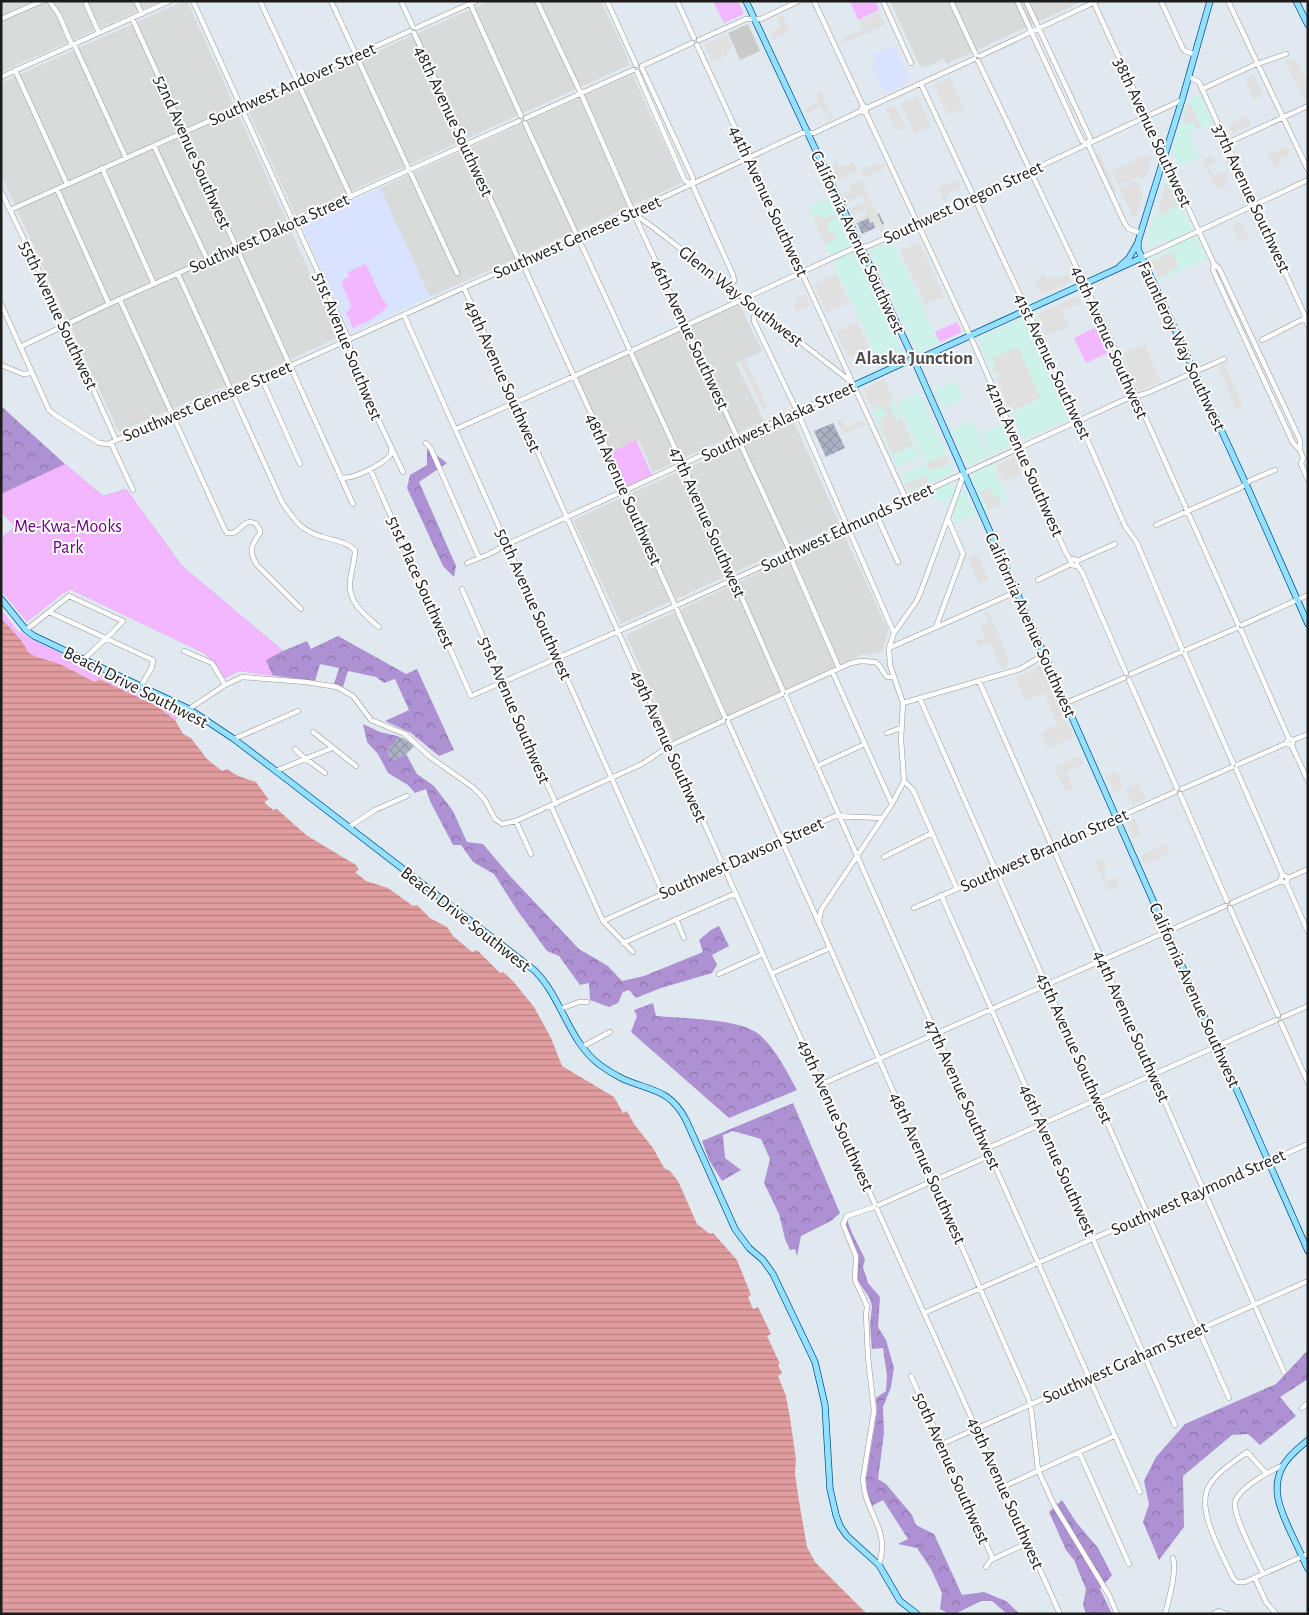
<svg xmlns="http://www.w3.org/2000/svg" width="1309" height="1615" font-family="'Alegreya Sans',sans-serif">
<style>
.residential{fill:#d9dada}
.commercial{fill:#cdf2ea}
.education{fill:#d9e3ff}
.religious{fill:#cacaca}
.construction{fill:url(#construction-cross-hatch)}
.forest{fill:url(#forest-crowns)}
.park{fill:#f2b7ff}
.parking{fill:#e0e0e0}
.water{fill:url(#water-rules)}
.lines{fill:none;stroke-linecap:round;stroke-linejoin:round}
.minor-casing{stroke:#969696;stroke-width:5.5}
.major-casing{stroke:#005894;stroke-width:7}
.minor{stroke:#fff;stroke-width:4.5}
.major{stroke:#95dfff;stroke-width:5.5}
.labels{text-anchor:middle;stroke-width:4;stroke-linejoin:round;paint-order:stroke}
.street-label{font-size:18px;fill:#1c1c1c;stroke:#fff}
.park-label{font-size:18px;fill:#6c0183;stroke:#fff}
.neighbourhood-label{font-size:19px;font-weight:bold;fill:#4f4f4f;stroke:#fff}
</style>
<defs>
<pattern id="construction-cross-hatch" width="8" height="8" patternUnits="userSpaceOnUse" patternTransform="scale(1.25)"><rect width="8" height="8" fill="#abb2c4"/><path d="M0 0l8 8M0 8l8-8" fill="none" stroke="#9398a8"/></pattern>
<pattern id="forest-crowns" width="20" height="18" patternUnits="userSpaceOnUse" patternTransform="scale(1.25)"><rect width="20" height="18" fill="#ae91d2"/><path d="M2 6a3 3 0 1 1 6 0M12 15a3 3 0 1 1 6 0" fill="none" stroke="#8d76aa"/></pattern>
<pattern id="water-rules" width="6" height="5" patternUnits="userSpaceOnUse" patternTransform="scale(1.25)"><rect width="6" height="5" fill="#e19c9e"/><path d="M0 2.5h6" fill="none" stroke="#b67e80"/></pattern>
</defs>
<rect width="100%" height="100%" fill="#e0e9ef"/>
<path class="residential" d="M1,1H161L1,72Z
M184,1H187L339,337L241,382L222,387L119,432L1,175V83Z
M489,1H601L627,57L629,65L296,216L248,110Z
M890,1H1083L947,64L944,59L927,67H923L919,64Z
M632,74L682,183L430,297L380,188Z
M739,304L762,351L736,363L764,421L653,472L639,440L611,452L577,378Z
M793,420L840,524L621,624L573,520Z
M843,533L888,630L882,652L861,655L673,741L626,635Z"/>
<path class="commercial" d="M1200,95L1213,123L1189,135L1200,158L1178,165L1172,152L1188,100Z
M1167,176L1206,259L1159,281L1150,260L1172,249L1167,238L1146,247L1151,225L1156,214Z
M830,197L905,357L882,369L808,207Z
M893,241L939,343L918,353L870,251Z
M1023,318L1069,419L1024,439L978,338Z
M956,381L963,399L942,409L934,391Z
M920,393L954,472L909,493L900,476L926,464L898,403Z
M894,401L919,456L897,467L872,411Z
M973,421L989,456L968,466L951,431Z
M1002,425L1011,445L991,455L982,434Z
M992,464L1008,501L985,511L970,479L974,473Z
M949,483L965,492L975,514L954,524L952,521L957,507L924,495Z"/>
<path class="education" d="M894,45L911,82L884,94L872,64L876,62L872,55Z
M380,188L430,297L351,333L301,224Z"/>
<path class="religious" d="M748,24L760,51L740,60L728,33Z"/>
<path class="construction" d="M879,213L884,224L862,234L857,223Z
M833,423L845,448L826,457L814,431Z
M397,736L405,739L414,746L406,754L395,760L388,755L389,747L396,743Z"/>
<path class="forest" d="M1,406L65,464L103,496L126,489L182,566L283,651L307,641L311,649L338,636L406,674L417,669L454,750L439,756L411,733L385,721L409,710L395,679L384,683L376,677L348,671L343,687L334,684L339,668L320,664L315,681L239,671L225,678L217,665L204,653L70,589L64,593L1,591V539L15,526L1,512Z
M427,448L447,463L419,482L456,566L454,577L443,566L407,488L410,475L427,465Z
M363,724L380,732L397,736L396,743L389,747L388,755L395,760L406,754L417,774L434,786L453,811L467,842L483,844L510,876L579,949L608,966L622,981L644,976L703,952L699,940L711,930L719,926L729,946L712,955L717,965L712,973L661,988L636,998L629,990L623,992L618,1003L609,1007L590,1000L589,983L580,985L559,956L547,951L517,910L494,874L473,862L461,845H453L430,801L426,789L415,793L408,785L388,773L378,754L367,742Z
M653,1003L656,1016C680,1018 734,1019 754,1031C772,1041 787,1072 797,1090L729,1118L631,1032L637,1016L634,1010Z
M793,1103L840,1213L831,1221L801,1236L797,1256L795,1249L790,1250L785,1239L779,1214L764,1183L770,1159L761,1139L733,1131L723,1135L725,1158L741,1170L722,1181L709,1160L702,1141Z
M847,1220L852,1233L865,1259L863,1267L868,1283L880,1297L878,1327L886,1340L894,1368L891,1387L883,1407L884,1433L878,1479L886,1484L912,1515L916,1525L934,1534L962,1595L984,1592L1006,1601L1020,1614H1007L992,1601H981L955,1614H949L940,1609L942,1593L931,1569L917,1548L898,1544L908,1539L883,1500L872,1506L867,1492L866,1479L877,1411L876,1398L886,1391L887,1376L883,1348L872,1349L870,1325L872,1306L870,1299L857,1279L859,1256L846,1226Z
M1308,1350V1379L1280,1397L1296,1416L1260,1445L1248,1434L1232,1435L1183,1476L1184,1527L1159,1560L1143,1522L1149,1504L1144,1481L1156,1457L1185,1424L1276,1384Z
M1062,1500L1076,1522L1098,1548L1112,1575L1100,1589L1112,1614H1086L1083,1605L1086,1589L1074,1560L1066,1550L1049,1512Z"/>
<path class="park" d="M717,1H738L744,14L724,23L714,3Z
M850,1H875L879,10L858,20Z
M366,264L379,293L388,307L372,319L353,328L346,313L351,308L350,303L342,284L343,279L349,277L348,272Z
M957,322L962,332L940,342L935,332Z
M1096,327L1108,353L1086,363L1074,338Z
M636,440L652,475L627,487L611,452Z
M65,464L103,496L126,489L182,566L283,651L266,660L273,676L239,671L225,678L217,665L204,653L69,589L27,622L1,591V539L15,526L1,512V494Z
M1,609L17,630L31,639L185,713L175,720L157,706L99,679L96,682L60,664L37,657L29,653L21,640L1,618Z"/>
<path class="parking" d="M879,12L885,25L844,44L842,39L863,29L860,21Z
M783,15L790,29L788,30L789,32L773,40L771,36L772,32L781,27L777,18Z
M726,34L732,48L726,50L728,55L712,62L704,44Z
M1295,58L1308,85V98L1304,100L1285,60L1288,59L1289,60Z
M1254,75L1264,96L1254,100L1245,80Z
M950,77L964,108L948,115L934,84Z
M821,92L833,118L827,121L826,117L830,115L827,110L823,112L821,107L806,114L804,109L819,102L816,95Z
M917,96L931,126L915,134L900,104Z
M1190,102L1202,128L1197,130L1193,122L1186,125L1183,120L1188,104Z
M894,105L905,127L897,131L886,109Z
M1247,116L1252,125L1233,134L1228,125Z
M1287,146L1291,154L1278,160L1280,165L1274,168L1268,155Z
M1224,150L1233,168L1229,169L1230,172L1227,173L1229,178L1225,180L1227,185L1216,190L1203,159L1212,155L1216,163L1209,167L1214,176L1229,169L1221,151Z
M1099,152L1116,190L1113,191L1095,153Z
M1148,154L1152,157L1147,176L1141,179L1139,176L1119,186L1112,171Z
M837,161L840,168L853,162L857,171L837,181L829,165Z
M877,163L879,165L883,163L885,168L864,178L861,170Z
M861,180L886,232L882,234L879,227L875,228L873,222L870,223L868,218L857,223L855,220L867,215L865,210L853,216L849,208L866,202L863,195L847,202L843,193L850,190V185Z
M957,180L961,188L945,195L948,201L944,202L938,188Z
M1136,180L1143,195L1137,216L1133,218L1119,188Z
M1165,185L1168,186L1178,206L1169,210V213L1161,216L1158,210Z
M834,214L836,218L826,223L830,233L833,232L836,239L825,244L813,218L820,215L822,220Z
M1241,221L1249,237L1240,241L1232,225Z
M919,242L944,296L925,305L900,251Z
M1172,252L1179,267L1169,271L1170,274L1159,279L1151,262Z
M836,274L849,303L827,313L814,284Z
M1044,274L1048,282L1045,283L1046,284L1049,282L1048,279L1055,276L1057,279L1068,274L1071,281L1049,292L1048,290L1041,293L1035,280Z
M805,294L810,305L796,312L793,305L797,303L796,299Z
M1078,296L1081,303L1062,311L1069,326L1046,336L1042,329L1044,328L1038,314Z
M857,322L869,347L848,357L836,332Z
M1144,344L1161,381L1139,391L1122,354Z
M1018,347L1041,398L1011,412L997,379L1000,377L998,372L995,373L992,368L996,366L992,358Z
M745,360L768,408L763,410L740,362Z
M1224,365L1243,406L1236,409L1218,368Z
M884,379L894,400L872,409L863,389Z
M889,403L896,420L901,417L914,445L893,455L879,423L882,417L887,415L888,416V415L887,411H884L879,407Z
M841,419L845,428L861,421L865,422L866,424L843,434L837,421Z
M946,455L950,464L930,471L927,464Z
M1014,457L1022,474L1004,482L996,465Z
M926,475L929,483L908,492L905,484Z
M990,487L995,497L999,495L1001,499L999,501L1000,504L988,510L980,492Z
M977,554L989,580L979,584L968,559Z
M988,611L1010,661L1008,663V667L1001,669L990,643L979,647L976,641L985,637L980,626L988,622L984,612Z
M1042,664L1074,737L1047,749L1041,734L1047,731L1046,729L1058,724L1043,693L1026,701L1015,677L1027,673Z
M1080,756L1084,764L1066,772L1073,788L1066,792L1055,768Z
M1116,771L1124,788L1112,793L1111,790L1113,788L1108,779H1106L1105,776Z
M1138,782L1146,799L1132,805L1126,788Z
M1134,818L1141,834L1133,838L1126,822Z
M1166,844L1170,853L1144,864L1141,856Z
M1102,859L1107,870L1104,872L1107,881L1115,877L1119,886L1108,891L1095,862Z"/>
<path class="water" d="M1,618L21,640L29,653L37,657L60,664L95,682L99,679L157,706L175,720L183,734L191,738L207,759L222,771L227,769L238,776L256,782L269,800L265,801V803L273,810L277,809L306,835L356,865L359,870L355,872L366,881L388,888L413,906L417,905L430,918L447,927L453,936L472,952L477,950L500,973L503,972L513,981L534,1007L551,1038L562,1066L614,1097L623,1113L627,1111L634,1124L653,1148L664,1168L670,1171L678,1181L697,1224L710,1234L713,1233L737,1260L751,1295L748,1297L753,1309L758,1307L771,1334L767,1336L780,1364L778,1365L782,1373L778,1376L786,1396L790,1418L796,1459L795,1474L799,1501L807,1547L815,1562L867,1614H1Z"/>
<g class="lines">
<g class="minor-casing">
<path id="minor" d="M49,1L59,15L72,45
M136,1L142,14
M193,1L292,219L297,226L349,340L351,362L403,472
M260,1L351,197
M331,1L457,273
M401,1L413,27
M469,1L521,116
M537,1L583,98L633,212L789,549L793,563L839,668
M607,1L636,65
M677,1L694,38
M814,1L863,106
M883,1L911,63
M951,1L976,55
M1017,1L1082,141L1088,144
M1026,1L1090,138L1088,144L1125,224L1129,229L1141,233
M1093,1L1214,264L1219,268L1300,440V450L1303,458L1301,464L1308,480
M1161,1L1183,49L1185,51L1194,54
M1228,1L1308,170
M86,4L99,33
M132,18L353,504
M1,19L42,1
M416,28L476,1
M414,33L520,263
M699,40L746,19H761L799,1
M74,44L126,158
M697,45L906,499
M980,56L1097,1
M978,61L1103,323L1238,624
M642,66L692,43
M642,68L693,178L692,184L733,275L734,281L729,286
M15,70L67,184
M637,72L685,181L692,184
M1,77L170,1
M1188,77L1194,79L1199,82L1304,314L1308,326
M921,84L1079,421L1125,526L1137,543L1182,649
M1202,89L1252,66L1286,54
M867,108L863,106L861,110L865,113L867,108L974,59
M866,113L973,342L1066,553L1071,561
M526,118L633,70
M525,123L629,348
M1227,143L1308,106
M154,146L208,261
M102,168L154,284
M57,189L109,304
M1,191L58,311L116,440
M10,210L410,31
M634,216L640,218L654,228L854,384
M1141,258L1308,180
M522,262L624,486L626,496L725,717
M1214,264L1213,270L1293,443L1300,450
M178,274L282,502C294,520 301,531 323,537C335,541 345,541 355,550C355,561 351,571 350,582C348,603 365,615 379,627
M464,288L875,1204
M120,300L225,530L227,533C241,536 242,516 256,524L260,530V533C251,546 248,551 257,565L301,609
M1,304L49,410L55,415L99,443L108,444L202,401L223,393L242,388L290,366L623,216L802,133H814L861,111
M760,310L754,317V321L797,411L894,633
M404,315L663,893
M1262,340L1307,317
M20,347L109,304L519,121
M633,350L852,249L868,246L891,236L1182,100
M631,353L698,498L783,691
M1,365L23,374L32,373
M262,379L300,464
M456,429L628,352
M111,443L133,490
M426,443L431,449L479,558
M370,469L471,696L680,604L1126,399L1147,393L1224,359
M340,477C351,481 384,464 391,454V450
M876,514L898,562
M1156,525L1240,488L1251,480L1275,470
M1077,561V566L1071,565L1072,560L1074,559L1077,561L1115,544
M467,563L487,555L508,544L855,385
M1077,565L1082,572L1126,673
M1038,580L1071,564
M462,589L556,804
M49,612L153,660L152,667L141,686
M1242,625L1308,595
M936,627L963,554L948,519
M26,630L69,596L123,621L112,633L84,659
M1241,630L1289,739
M889,648L1016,592
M1186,650L1237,628
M184,651L212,663L225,685
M1185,654L1233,763
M832,671L892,804
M1131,674L1181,652
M1129,680L1177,788
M979,681L1284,1372
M787,692L851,663L861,661L875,662C881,665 882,672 887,677H893
M786,696L1140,1492
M920,699L1229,1398
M903,703L1020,669L1044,655
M1066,703L1124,678
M189,709L225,685L242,677L306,682L337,687L353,696L371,720L405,734L430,757L474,788L485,800L495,819L502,824L516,821L642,764L669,746L723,721
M729,718L782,694
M728,722L819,923L1028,1397L1031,1408L1038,1470L1053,1503L1109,1595L1117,1614
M313,732L356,766
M887,733L901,728
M1287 742a3 3 0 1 1 6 0a3 3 0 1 1-6 0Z
M234,739L298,711
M1293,740L1308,734
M1291,744L1308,781
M295,749C303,758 315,765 325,773
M1237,765L1287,743
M817,766L865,744
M1236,769L1283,876
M276,771L332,748
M904,781L913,790L957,889
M1182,789L1232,767
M1180,794L1227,901
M551,806L603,921L633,952
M516,821L531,854
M349,827L375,810L407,796
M884,857L932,833
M1280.5 879a3.5 3.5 0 1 1 7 0a3.5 3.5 0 1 1-7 0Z
M1288,878L1308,869
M1286,882L1308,932
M941,895L1175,1425
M1232,903L1281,881
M914,908L1175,792
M1230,908L1278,1015
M676,919L684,938
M603,921L835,816L883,818
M819,921L821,910L892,804L904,781L901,739L903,703L890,665L889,648L894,633L916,602L921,591L964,474
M623,943L736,893
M773,973L830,948
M719,974L763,954
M560,1009L579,1002H587
M1283,1017L1308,1006
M1281,1023L1308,1083
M582,1047L610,1032
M822,1084L1225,906
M988,1148L1276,1020
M879,1205L991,1155
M874,1207L847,1216L843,1224L856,1256L855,1280L867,1306L866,1315L868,1357L874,1411L863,1479C864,1513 891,1528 879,1565
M877,1209L1060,1614
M924,1313L1308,1144
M911,1376L993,1559
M1302,1408L1308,1403
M942,1444L1308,1281
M1079,1452L1129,1564
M1266,1473L1247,1452C1234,1462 1217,1472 1209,1486C1195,1510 1223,1555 1233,1578L1237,1582H1245L1308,1554
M1003,1487L1114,1436
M986,1567L991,1560L1028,1543
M1263,1574C1257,1560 1232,1515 1235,1502C1239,1488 1271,1470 1284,1465
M1255,1578L1266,1602L1276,1614
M1165,1614C1169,1600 1177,1571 1173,1558
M1213,1614L1219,1611L1227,1614"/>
</g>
<g class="major-casing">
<path id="major" d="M746,1L914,360L1308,1251
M1210,1L1182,100L1148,209L1138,242V249L1246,484L1308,624
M1296,1L1308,25
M1120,266L1129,258L1137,244
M855,385L905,362L921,358L1141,258
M1,599L26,630L34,636L189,709L234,739L276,771L534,970C562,997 568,1041 600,1065C607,1070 615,1075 623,1079C651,1091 670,1089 686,1120L735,1229L749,1248L763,1260L773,1274L815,1362L825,1405L830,1489L836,1515L840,1526L847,1536L879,1565L900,1601L917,1614
M1308,1440C1299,1448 1289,1455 1283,1466C1270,1489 1281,1511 1291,1533C1297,1545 1302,1557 1308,1569"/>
</g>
<use href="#minor" class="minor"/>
<use href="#major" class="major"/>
</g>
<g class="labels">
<g class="street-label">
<text transform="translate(292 84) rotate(-24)" y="6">Southwest Andover Street</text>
<text transform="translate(454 121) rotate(65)" y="6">48th Avenue Southwest</text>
<text transform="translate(1153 132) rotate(65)" y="6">38th Avenue Southwest</text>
<text transform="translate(193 152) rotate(66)" y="6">52nd Avenue Southwest</text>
<text transform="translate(1252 198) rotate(65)" y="6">37th Avenue Southwest</text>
<text transform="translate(769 201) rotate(65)" y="6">44th Avenue Southwest</text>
<text transform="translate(963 202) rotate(-25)" y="6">Southwest Oregon Street</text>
<text transform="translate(269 233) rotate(-24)" y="6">Southwest Dakota Street</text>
<text transform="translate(577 237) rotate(-24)" y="6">Southwest Genesee Street</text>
<text transform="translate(858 242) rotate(65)" y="6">California Avenue Southwest</text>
<text transform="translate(741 296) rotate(38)" y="6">Glenn Way Southwest</text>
<text transform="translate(59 315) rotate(65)" y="6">55th Avenue Southwest</text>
<text transform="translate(690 334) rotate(65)" y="6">46th Avenue Southwest</text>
<text transform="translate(1110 342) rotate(66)" y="6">40th Avenue Southwest</text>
<text transform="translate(348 346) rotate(68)" y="6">51st Avenue Southwest</text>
<text transform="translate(1182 346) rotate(65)" y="6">Fauntleroy Way Southwest</text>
<text transform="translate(1053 366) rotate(65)" y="6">41st Avenue Southwest</text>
<text transform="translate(503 376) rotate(66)" y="6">49th Avenue Southwest</text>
<text transform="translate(207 401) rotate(-23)" y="6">Southwest Genesee Street</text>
<text transform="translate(778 421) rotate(-25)" y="6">Southwest Alaska Street</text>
<text transform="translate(1025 459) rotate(66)" y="6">42nd Avenue Southwest</text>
<text transform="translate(624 489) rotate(66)" y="6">48th Avenue Southwest</text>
<text transform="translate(708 522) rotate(66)" y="6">47th Avenue Southwest</text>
<text transform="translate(847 527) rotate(-25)" y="6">Southwest Edmunds Street</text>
<text transform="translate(421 582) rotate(66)" y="6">51st Place Southwest</text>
<text transform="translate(534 604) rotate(66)" y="6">50th Avenue Southwest</text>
<text transform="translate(1031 625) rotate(66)" y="6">California Avenue Southwest</text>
<text transform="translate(136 687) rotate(27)" y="6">Beach Drive Southwest</text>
<text transform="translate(515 710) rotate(67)" y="6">51st Avenue Southwest</text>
<text transform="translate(669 746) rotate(66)" y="6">49th Avenue Southwest</text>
<text transform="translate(1044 850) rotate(-24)" y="6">Southwest Brandon Street</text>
<text transform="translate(741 858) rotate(-24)" y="6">Southwest Dawson Street</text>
<text transform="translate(466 919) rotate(38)" y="6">Beach Drive Southwest</text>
<text transform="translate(1195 995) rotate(66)" y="6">California Avenue Southwest</text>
<text transform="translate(1132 1026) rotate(66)" y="6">44th Avenue Southwest</text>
<text transform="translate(1075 1048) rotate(66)" y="6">45th Avenue Southwest</text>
<text transform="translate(963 1094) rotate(66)" y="6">47th Avenue Southwest</text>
<text transform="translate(836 1115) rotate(66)" y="6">49th Avenue Southwest</text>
<text transform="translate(1058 1160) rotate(66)" y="6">46th Avenue Southwest</text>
<text transform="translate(928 1168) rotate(66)" y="6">48th Avenue Southwest</text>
<text transform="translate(1198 1192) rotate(-24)" y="6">Southwest Raymond Street</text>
<text transform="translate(1125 1362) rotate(-24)" y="6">Southwest Graham Street</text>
<text transform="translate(952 1468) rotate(66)" y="6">50th Avenue Southwest</text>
<text transform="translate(1006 1493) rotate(66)" y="6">49th Avenue Southwest</text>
</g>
<g class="park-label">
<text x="68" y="532">Me-Kwa-Mooks<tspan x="68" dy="21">Park</tspan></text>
</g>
<g class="neighbourhood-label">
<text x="914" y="364">Alaska Junction</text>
</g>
</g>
<rect width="1309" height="1615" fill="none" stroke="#1c1c1c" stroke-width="5"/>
</svg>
